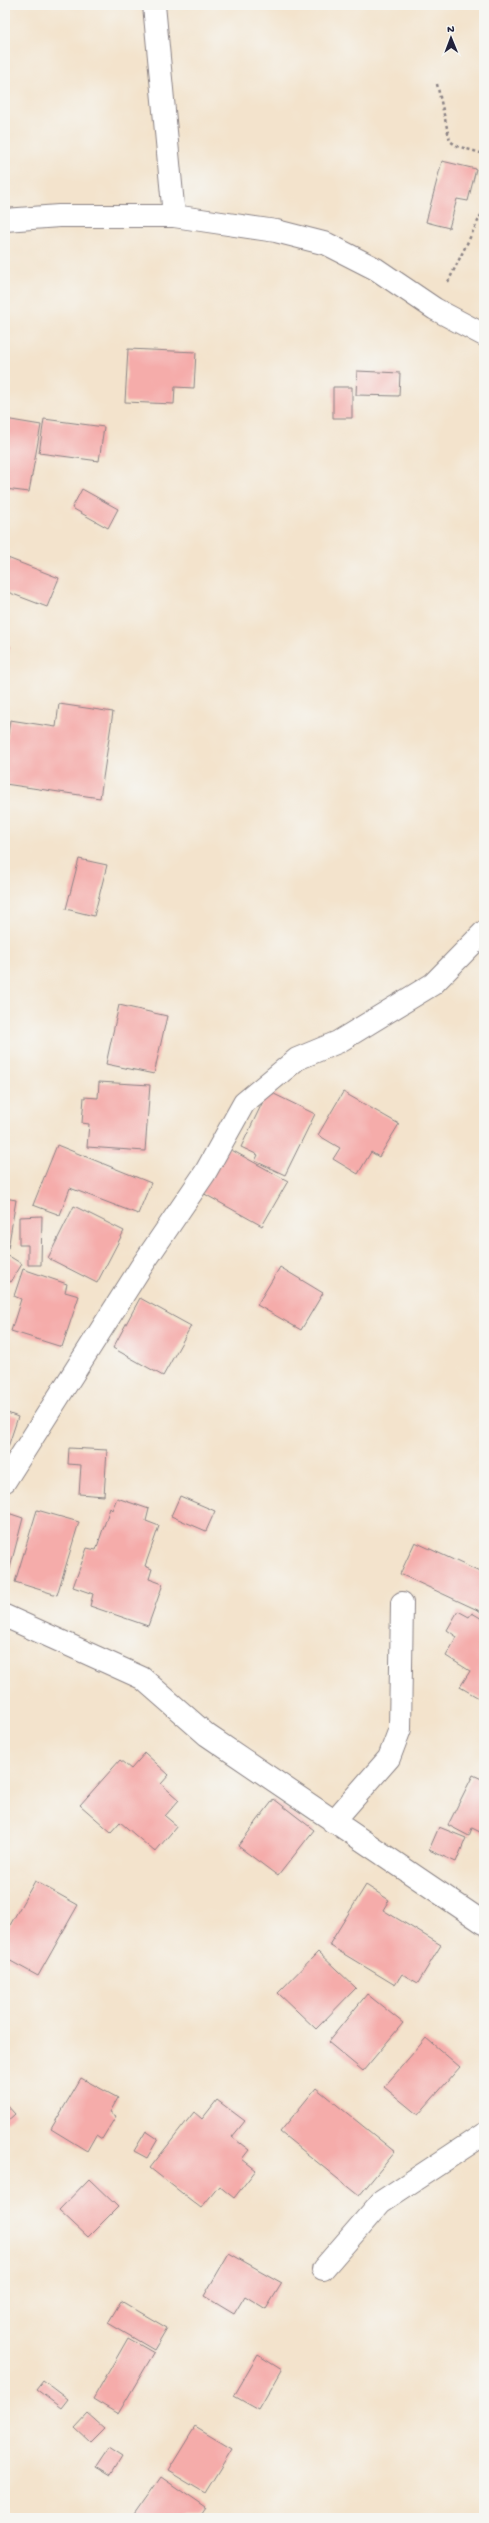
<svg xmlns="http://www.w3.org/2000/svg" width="489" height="2523" font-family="'Gochi Hand',sans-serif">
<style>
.building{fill:#f5acaa}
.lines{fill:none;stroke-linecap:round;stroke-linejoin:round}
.minor-casing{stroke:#8a8284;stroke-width:24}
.path{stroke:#8a8284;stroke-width:2.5;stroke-dasharray:3 3;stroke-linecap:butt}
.minor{stroke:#fff;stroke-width:22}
</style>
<rect width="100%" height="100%" fill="#f6f6f2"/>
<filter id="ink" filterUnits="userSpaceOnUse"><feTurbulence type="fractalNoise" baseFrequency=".025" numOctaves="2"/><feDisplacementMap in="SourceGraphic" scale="8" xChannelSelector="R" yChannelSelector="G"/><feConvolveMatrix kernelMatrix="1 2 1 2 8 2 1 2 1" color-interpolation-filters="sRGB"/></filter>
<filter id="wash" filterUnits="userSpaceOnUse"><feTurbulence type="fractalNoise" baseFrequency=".012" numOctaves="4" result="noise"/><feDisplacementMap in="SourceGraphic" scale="16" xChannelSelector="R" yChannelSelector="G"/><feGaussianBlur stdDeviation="0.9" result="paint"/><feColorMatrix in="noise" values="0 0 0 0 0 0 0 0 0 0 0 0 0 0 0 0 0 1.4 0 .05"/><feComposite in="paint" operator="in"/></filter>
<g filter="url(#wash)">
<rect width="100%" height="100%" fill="#f3e3cc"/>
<g id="blocks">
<path class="building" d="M442,161L476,169L468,201L457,199L449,228L426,222Z
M128,349L196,352L194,388L175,387L174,404L125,402Z
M357,371L400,373L399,396L356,395Z
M333,387H352V418H333Z
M5,419L41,425L29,492L5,489Z
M44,419L104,427L99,461L39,453Z
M82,489L118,509L108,528L72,508Z
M5,557L59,578L47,607L5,591Z
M5,645L10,646L6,665H5Z
M59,704L113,712L100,798L5,784V754L10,720L56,727Z
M79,859L107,865L94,916L66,909Z
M119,1005L167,1016L154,1074L106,1064Z
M99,1082L150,1085L145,1151L87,1147L89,1124L82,1123L84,1097L98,1098Z
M268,1091L315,1114L285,1175L255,1161L258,1155L241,1147Z
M343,1092L399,1124L379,1157L371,1152L358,1174L333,1159L340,1148L318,1135Z
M57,1145L151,1183L138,1214L70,1188L60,1215L33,1205Z
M226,1147L288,1181L262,1226L201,1192Z
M5,1198L16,1200L8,1249H5Z
M74,1206L124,1231L97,1283L48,1258Z
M42,1216L41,1265H28V1245H19V1217Z
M9,1256L22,1264L11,1282L5,1279V1263Z
M280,1267L323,1293L301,1330L257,1305Z
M23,1269L67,1284L65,1292L79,1296L62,1347L11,1331L21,1299L14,1296Z
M140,1298L191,1326L163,1376L113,1348Z
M5,1412L18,1417L8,1447L5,1446Z
M69,1448L107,1450L104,1496L79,1494L81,1465L68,1464Z
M180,1496L215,1511L206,1531L171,1516Z
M117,1498L149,1509L146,1521L159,1526L145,1566L152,1569L149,1579L163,1584L148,1626L90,1606L93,1594L73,1587L87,1548L96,1550L110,1508L112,1510Z
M37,1510L79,1522L57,1595L15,1582Z
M5,1512L23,1518L9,1572L5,1571Z
M415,1542L484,1574V1613L400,1574Z
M458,1611L469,1617L472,1613L484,1620V1701L460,1687L470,1671L446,1656L457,1637L447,1630Z
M145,1753L169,1775L161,1784L179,1800L165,1816L177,1826L155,1852L120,1822L111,1832L80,1805L120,1760L131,1769Z
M473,1775L484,1780V1834L472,1828L469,1836L448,1825Z
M274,1799L314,1830L278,1876L238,1846Z
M439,1827L466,1838L456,1862L429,1850Z
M35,1881L78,1905L38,1976L5,1958V1934Z
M366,1885L389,1900L383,1910L441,1945L418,1983L402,1974L395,1985L329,1945Z
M318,1952L356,1988L316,2029L278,1993Z
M367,1994L403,2023L363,2071L328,2042Z
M426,2038L460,2067L418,2115L384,2087Z
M81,2078L118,2098L110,2112L116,2116L102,2139L96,2135L87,2151L51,2129Z
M316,2088L395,2152L359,2196L280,2132Z
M217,2100L245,2121L232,2137L249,2150L242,2159L256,2170L234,2198L219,2186L201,2208L150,2168L194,2112L202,2119Z
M5,2103L15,2114L5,2123Z
M146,2131L158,2139L147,2158L134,2151Z
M89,2179L118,2207L88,2237L59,2210Z
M229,2253L282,2283L266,2309L245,2296L234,2314L204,2296Z
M121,2301L167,2328L154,2350L108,2323Z
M128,2338L154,2353L118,2414L93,2399Z
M258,2355L282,2370L259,2410L234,2396Z
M43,2380L68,2399L61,2408L36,2389Z
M88,2414L104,2428L90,2442L75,2428Z
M195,2427L232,2449L205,2493L168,2471Z
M108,2448L122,2457L111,2475L96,2466Z
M161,2477L206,2508L199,2518H132Z"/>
</g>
</g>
<g filter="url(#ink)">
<use href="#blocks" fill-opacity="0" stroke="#8a8284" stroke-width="1"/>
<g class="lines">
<g class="minor-casing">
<path id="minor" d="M154,5L174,216
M5,220L59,216H174L276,231L327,244L376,269L435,309L484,335
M5,1481L141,1267L205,1173L244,1103L297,1059L338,1042L433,984L484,932
M5,1616L142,1678L207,1735L484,1923
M333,1822L389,1758L400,1729L402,1603
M323,2269L381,2202L484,2134"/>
</g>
<path class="path" d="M437,84L450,141L457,146L484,154
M448,282L484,209"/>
<use href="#minor" class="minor"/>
</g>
</g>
<rect width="489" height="2523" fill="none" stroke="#f6f6f2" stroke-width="20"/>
<g transform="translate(451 38) rotate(359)" stroke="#f6f6f2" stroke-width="3" paint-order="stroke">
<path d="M0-3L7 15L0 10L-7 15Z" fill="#22223b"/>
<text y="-6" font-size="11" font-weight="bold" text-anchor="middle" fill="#22223b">N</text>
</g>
</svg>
